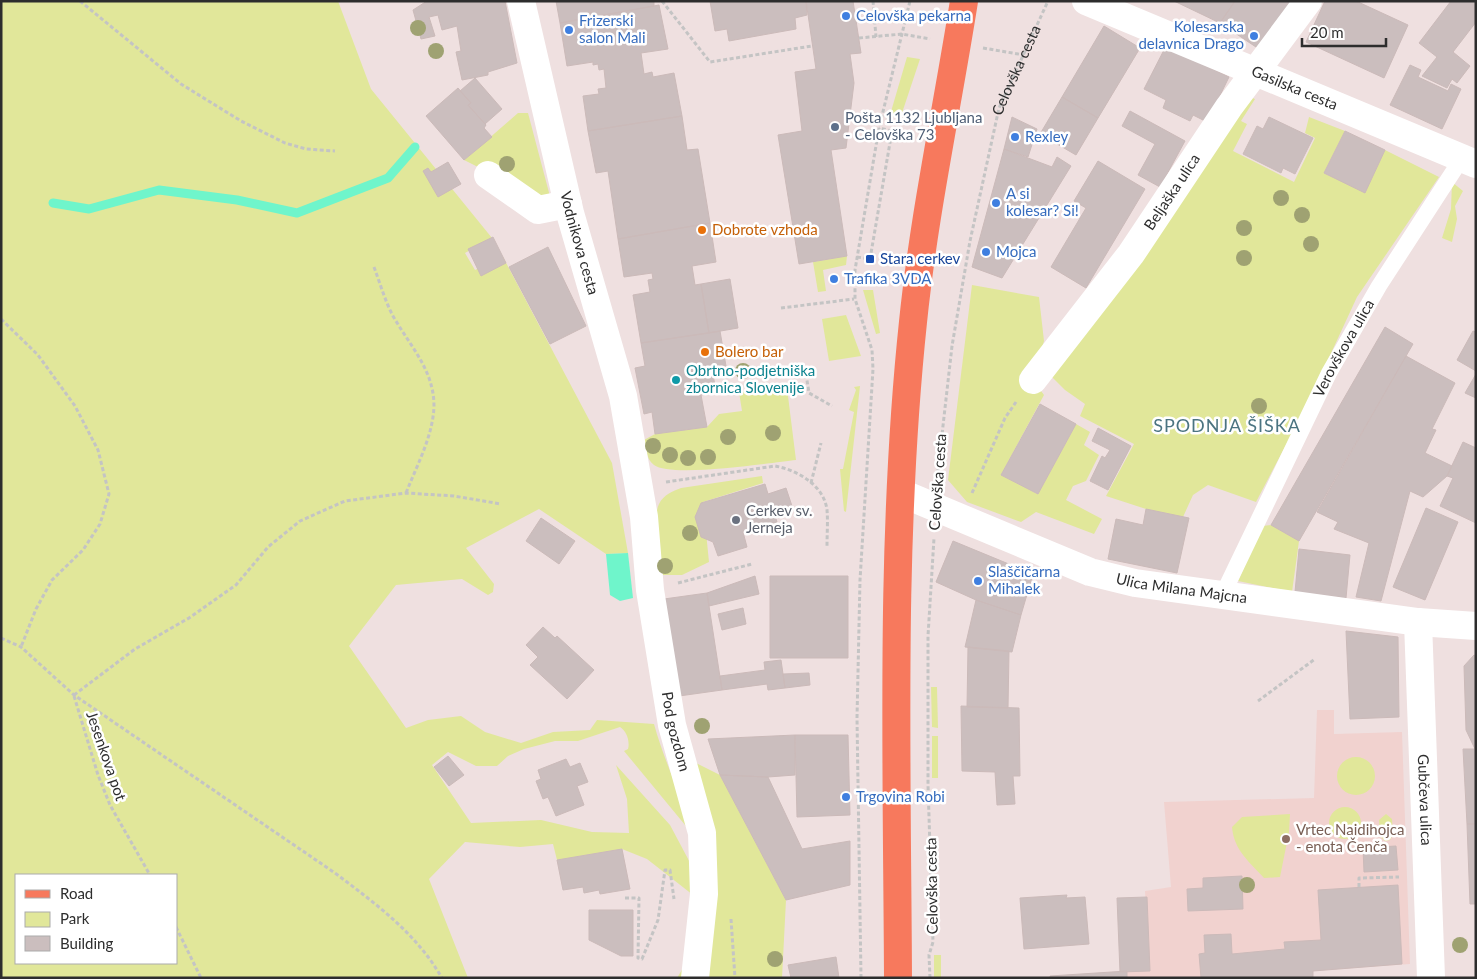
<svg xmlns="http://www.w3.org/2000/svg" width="1477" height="979" font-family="Lato,sans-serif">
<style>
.education{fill:#f1d2cf}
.green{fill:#e1e79a;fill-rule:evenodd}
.water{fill:#6ff5cb}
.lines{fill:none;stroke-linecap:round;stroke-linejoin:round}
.stream{stroke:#6ff5cb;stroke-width:9}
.building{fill:#cbbebe;stroke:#cbbab9}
.path{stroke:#c4c4c4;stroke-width:3;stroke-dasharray:4 2.5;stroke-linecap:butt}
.lane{stroke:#fff;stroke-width:16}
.street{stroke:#fff;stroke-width:28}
.primary{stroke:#f7795d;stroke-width:28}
.tree{fill:#9fa272}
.shop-dot{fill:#3f7fe0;stroke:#fff;stroke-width:2}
.service-dot{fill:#5c6f8a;stroke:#fff;stroke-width:2}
.food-dot{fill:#e8710a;stroke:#fff;stroke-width:2}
.transit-dot{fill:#1a4fb4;stroke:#fff;stroke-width:2}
.culture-dot{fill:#0f9aa8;stroke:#fff;stroke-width:2}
.worship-dot{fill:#6b7280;stroke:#fff;stroke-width:2}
.education-dot{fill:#8d6e63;stroke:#fff;stroke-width:2}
.labels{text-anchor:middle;stroke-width:5;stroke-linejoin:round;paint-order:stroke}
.shop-label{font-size:15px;fill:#366cbe;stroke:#fff;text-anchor:start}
.street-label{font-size:15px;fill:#2d2d2d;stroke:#fff}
.service-label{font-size:15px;fill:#4e5e75;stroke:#fff;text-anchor:start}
.food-label{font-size:15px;fill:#c56008;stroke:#fff;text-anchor:start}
.transit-label{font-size:15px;fill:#164399;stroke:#fff;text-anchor:start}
.culture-label{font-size:15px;fill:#0d838f;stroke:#fff;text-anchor:start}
.worship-label{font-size:15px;fill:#5b616d;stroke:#fff;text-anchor:start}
.education-label{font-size:15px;fill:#785e54;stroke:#fff;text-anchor:start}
.quarter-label{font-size:18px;letter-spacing:1px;fill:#4b7481;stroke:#fff}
</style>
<rect width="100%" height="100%" fill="#efe0e0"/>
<path class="education" d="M1317,710H1334V734L1402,732L1410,964L1313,971V978H1127V971L1150,970L1145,891L1171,887L1164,802L1314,798Z"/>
<path class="green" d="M1,1H338L371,89L492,238L465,253L475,270L503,257L612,463L628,553L606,554L539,509L466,548L494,584L493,592L488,595L462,579L396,585L349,646L406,728L428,720L461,716L485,732L521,743L553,732L590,730L597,720L654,724C664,761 681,793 690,831L624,751L628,749C630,742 627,731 620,727L578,741H555L524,749L508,756L497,766H476L448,752L432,765L471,823L541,820L592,832L629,833L627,799L616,765L670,825L695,872L693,895L647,859L622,849L557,860L553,844L520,847L465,842L429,879L468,978H1ZM16,875H176V963H16Z
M907,57L920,59L900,119L890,115Z
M1248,96L1255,99L1241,121L1247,124L1233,151L1294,182L1315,138L1305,133L1309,117L1345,131L1324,173L1365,192L1385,150L1439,177L1357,297L1308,403L1256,502L1208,485L1193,495L1183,517L1146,509L1106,496L1134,444L1080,416L1085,404L1065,390L1052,377Z
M518,113H528L552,204L464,160Z
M1452,182L1463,191L1455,206L1457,219L1452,242L1442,238L1451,209Z
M847,256L846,265L823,270L826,291L818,292L813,262Z
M972,285L1039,297L1044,341L1033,380L1044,395L1001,475L1038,494L1076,424L1090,432L1084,445L1099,455L1086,481L1073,486L1066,500L1102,519L1094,534L1036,512L1021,522L967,502L948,480Z
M863,290H873L880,333L876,334Z
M846,315L861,356L829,361L822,319Z
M860,386L846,512L844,511L840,469H843L854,412L849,410L856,390L854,387Z
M787,388L796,460C770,463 671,478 654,465C646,459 646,448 644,440L655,434L707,427L719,414L742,411L739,392Z
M762,476L763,483L703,502L709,562L682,575H663C661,559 652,517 659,504C663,495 673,491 681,488Z
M1271,525L1299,541L1292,592L1238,581L1262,526Z
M931,687H937L938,728L932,727Z
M932,736H938V778H932Z
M1337 776a19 19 0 1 1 38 0a19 19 0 1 1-38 0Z
M692,761L720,775L786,900L782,978H677L683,968L705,972Z
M1329 823a16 16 0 1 1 32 0a16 16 0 1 1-32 0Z
M1290,814L1289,832L1280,877L1264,878C1250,862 1234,851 1232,827L1242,817Z
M1386,814L1392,819L1393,835L1390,840L1385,841L1380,836L1379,820Z
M934,955H941V978H934Z"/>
<path class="water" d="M628,553L633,598L620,601L610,595L606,554Z"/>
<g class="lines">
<path class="stream" d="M53,203L89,209L159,190L237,200L297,213L388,178L415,147"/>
</g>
<path class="building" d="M427,1H505L517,63L488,72V75L462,80L456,52L461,51L457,26L442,30L438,15L429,17L435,36L421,39L413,10Z
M556,1H654V6L560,23Z
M710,1H806L807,15L795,18L796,29L729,41L727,29L715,31Z
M806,1H853L861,53L850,54L854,83L846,148L831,150L847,256L799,264L778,135L802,131L795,72L816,69Z
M1174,1H1235L1220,23Z
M1235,1H1292L1259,49L1220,23Z
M1325,1H1356L1408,25L1384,78L1306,42Z
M1451,1H1476V22L1453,52L1470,66L1457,83L1452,79L1447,88L1422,76L1437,57L1419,43Z
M659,5L668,49L641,53L644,74L652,72L653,77L674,73L682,116L588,131L583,96L599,94L598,89L606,88L604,69L599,70L598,64L593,65V62L567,66L560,23Z
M1104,26L1140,48L1098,118L1062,97Z
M1166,46L1229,77L1207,122L1193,115L1190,121L1163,108L1166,100L1144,89Z
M1410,65L1421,70L1418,77L1448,91L1451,84L1461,89L1442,129L1390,105Z
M475,78L502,109L485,124L468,105L471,103L460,91Z
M458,88L471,103L468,105L486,125L484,128L492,137L464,160L426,116Z
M1062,97L1098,118L1076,155L1040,134Z
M1130,111L1185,141L1160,187L1138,175L1155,144L1122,126Z
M682,116L687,150L698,149L710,223L618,239L608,171L596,173L588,131Z
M1012,117L1037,129L1028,157L1004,149Z
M1269,117L1313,138L1295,174L1283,168L1281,173L1243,154L1257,126L1263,129Z
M1345,131L1385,150L1365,193L1324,173Z
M1004,149L1052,167L1057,157L1071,166L1002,278L972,267Z
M1098,161L1145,189L1086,288L1051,267L1086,208L1074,201Z
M448,162L461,184L438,197L423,171L428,168L431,172Z
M710,223L716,262L692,266L695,285L701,284L709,333L641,343L633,295L650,292L648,280L653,279L652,273L624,277L618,239Z
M493,237L506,263L481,276L468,249Z
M548,247L586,326L550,344L509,267Z
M730,279L738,328L709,333L701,284Z
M1385,327L1413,344L1299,541L1271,525Z
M720,331L726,366L712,368L716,392L701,395L707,427L655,434L652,412L644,414L635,368L645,366L641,343Z
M1473,331L1476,332V371L1457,360Z
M1406,356L1455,383L1432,429L1436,430L1425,453L1452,466L1447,476L1423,497L1410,491L1381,601L1356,597L1369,543L1334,529L1338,522L1317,512Z
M1476,374V398L1465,393Z
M1040,404L1076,424L1038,494L1001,475Z
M1098,428L1131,446L1108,490L1090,481L1102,456L1105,458L1110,450L1092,441Z
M1463,442L1476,448V523L1440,506L1453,478L1447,476Z
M765,484L768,494L786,488L792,506L774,512L777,522L743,532L747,547L718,556L713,542L701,537L695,517L701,503Z
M1426,508L1458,522L1425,600L1393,587Z
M1146,509L1189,518L1177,573L1108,559L1116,519L1143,525Z
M541,518L575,541L559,564L526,541Z
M953,541L1033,574L1021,615L976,600L936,582Z
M1299,549L1350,555L1346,598L1295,592Z
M755,576L759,594L709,606L707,593Z
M770,576H848V658H770Z
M707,593L722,690L679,696L664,599Z
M976,600L1021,615L1012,652L965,647Z
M743,608L746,624L722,630L718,614Z
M543,627L555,638L557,636L594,670L567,699L530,665L538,657L526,645Z
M1346,631L1398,637L1399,717L1350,719Z
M968,647L1009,651L1008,708L967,707Z
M1474,655L1476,656L1475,749L1466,730L1464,666Z
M781,660L785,688L768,690L767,684L722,690L720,676L765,670L764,662Z
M809,673L810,685L785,688L783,674Z
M961,706L1019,708L1020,776H1013L1015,804L997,805L995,772L962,771Z
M795,735V775L768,777L720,775L708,739Z
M795,735H848L850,815L797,817Z
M1463,749H1476V824H1467Z
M448,756L464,775L449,786L434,767Z
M566,759L570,767L580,763L588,782L577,786L584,805L556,816L548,797L543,799L536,781L541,779L538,770Z
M720,775L768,777L802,849L850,841V885L786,900Z
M1467,824H1476V904H1470Z
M1396,846L1398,870L1364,872L1363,848Z
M622,849L630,889L600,894L599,890L584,893L583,887L563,890L557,860Z
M1242,876L1243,909L1188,911L1187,889L1203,888V878Z
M1398,885L1402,964L1313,971V978H1201L1199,954L1205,953L1204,935L1231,934L1232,954L1285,949L1284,942L1321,940L1318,890Z
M1067,895L1066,898L1085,897L1089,944L1024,949L1020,898Z
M1147,897L1150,971L1120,972L1117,898Z
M589,910H633V956H621L589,940Z
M836,957L839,978H791L788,965Z
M1127,971V978H1050V976Z"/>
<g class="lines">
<g class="path">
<path d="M80,1L181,84L241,121L285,143L306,149L335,151"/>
<path d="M662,1L710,62L812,46"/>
<path d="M873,1L876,37"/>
<path d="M859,38L902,34L930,39"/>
<path d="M983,48L1024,55"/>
<path d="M857,257L870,259L892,131L879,128"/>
<path d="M374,267C380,283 385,301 393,316C410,346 434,370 434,406C433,436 417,465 406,493"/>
<path d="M781,308L854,299"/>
<path d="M1,319L38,355L75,406L98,450L109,494L100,524L83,550L52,580L36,609L21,647"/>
<path d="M806,374L809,393L832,406"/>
<path id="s1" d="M937,479L952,346L970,241L999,108L1048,1"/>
<path d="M666,482L775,466C797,470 824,485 827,510C828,521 827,534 827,546"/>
<path d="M811,483L821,443"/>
<path d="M972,493L1005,418L1016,402"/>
<path d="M678,583L752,564"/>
<path d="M1,638L21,647L74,695L335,873C376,904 416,933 442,978"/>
<path d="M74,695L135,649L189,618L236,585L268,547L300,521L345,501L406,493L454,496L501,504"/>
<path d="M74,696L98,775L110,805L150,875"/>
<path d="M1258,701L1315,659"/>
<path d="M1359,887V878L1399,877"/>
<path d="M625,898H639L638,958L642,959L658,920L665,870H670L674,899"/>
<path d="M731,919L735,978"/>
<path d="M176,927L201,978"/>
<path d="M861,978L857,718L860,580L873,369L872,350L855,299V270L879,128L910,1"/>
<path d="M930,978L929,955L933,942L928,785V636L934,538"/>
</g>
<path class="lane" id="s2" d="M1222,596L1329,373L1379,286L1462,158"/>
<g class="street">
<path id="s3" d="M521,1L570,213L623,396L644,517L650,590L672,725L702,833L704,894L695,978"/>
<path id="s4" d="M1086,1L1476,164"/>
<path d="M488,175L538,210L568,204"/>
<path id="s5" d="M1033,380L1131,254L1229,107L1308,1"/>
<path id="s6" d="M901,493L1090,572L1135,583L1418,622L1476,626"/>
<path id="s7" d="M1418,622L1431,978"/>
</g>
<path class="primary" d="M898,978C897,759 890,540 913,322C924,214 947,109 964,1"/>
</g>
<g class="tree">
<circle cx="418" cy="28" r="8"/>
<circle cx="436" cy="51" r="8"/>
<circle cx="507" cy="164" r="8"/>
<circle cx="1281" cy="198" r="8"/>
<circle cx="1302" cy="215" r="8"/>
<circle cx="1244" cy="228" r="8"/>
<circle cx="1311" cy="244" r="8"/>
<circle cx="1244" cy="258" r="8"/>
<circle cx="743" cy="371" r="8"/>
<circle cx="1259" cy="406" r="8"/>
<circle cx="773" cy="433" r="8"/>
<circle cx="728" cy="437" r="8"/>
<circle cx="653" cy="446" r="8"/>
<circle cx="670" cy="455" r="8"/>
<circle cx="708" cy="457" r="8"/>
<circle cx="688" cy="458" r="8"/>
<circle cx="690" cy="533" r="8"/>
<circle cx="665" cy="566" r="8"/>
<circle cx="702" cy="726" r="8"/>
<circle cx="1247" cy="885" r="8"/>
<circle cx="1460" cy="945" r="8"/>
<circle cx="775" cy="959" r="8"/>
</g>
<g class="shop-dot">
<circle cx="846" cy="16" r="5"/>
<circle cx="569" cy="30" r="5"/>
<circle cx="1254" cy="36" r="5"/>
<circle cx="1015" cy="137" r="5"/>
<circle cx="996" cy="203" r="5"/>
<circle cx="986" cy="252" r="5"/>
<circle cx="834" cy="279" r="5"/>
<circle cx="978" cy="581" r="5"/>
<circle cx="846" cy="797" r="5"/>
</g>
<circle class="service-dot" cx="835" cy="127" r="5"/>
<g class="food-dot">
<circle cx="702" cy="230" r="5"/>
<circle cx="705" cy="352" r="5"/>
</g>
<rect class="transit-dot" x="865" y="254" width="10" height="10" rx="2.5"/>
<circle class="culture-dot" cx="676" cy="380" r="5"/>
<circle class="worship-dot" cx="736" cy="520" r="5"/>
<circle class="education-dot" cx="1286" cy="839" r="5"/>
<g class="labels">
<g class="shop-label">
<text x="856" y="21">Celovška pekarna</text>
<text x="579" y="26">Frizerski<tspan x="579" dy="17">salon Mali</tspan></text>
<text x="1244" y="32" text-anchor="end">Kolesarska<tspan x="1244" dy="17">delavnica Drago</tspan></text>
<text x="1025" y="142">Rexley</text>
<text x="1006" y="199">A si<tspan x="1006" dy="17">kolesar? Si!</tspan></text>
<text x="996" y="257">Mojca</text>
<text x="844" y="284">Trafika 3VDA</text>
<text x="988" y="577">Slaščičarna<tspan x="988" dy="17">Mihalek</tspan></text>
<text x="856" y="802">Trgovina Robi</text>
</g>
<g class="street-label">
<text dy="5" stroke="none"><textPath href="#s1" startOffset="418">Celovška cesta</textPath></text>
<text dy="5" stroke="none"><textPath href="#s4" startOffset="226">Gasilska cesta</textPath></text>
<text dy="5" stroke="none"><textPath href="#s5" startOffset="234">Beljaška ulica</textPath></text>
<text dy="5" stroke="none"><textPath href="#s3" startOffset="249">Vodnikova cesta</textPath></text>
<text dy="5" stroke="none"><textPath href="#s2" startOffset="276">Verovškova ulica</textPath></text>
<text transform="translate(938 482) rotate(-86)" y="5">Celovška cesta</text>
<text dy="5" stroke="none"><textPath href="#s6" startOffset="298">Ulica Milana Majcna</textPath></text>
<text dy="5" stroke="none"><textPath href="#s3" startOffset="748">Pod gozdom</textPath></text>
<text transform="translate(106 756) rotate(71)" y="5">Jesenkova pot</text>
<text dy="5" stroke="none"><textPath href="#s7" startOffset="178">Gubčeva ulica</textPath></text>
<text transform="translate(932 886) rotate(-91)" y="5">Celovška cesta</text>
</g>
<g class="service-label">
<text x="845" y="123">Pošta 1132 Ljubljana<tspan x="845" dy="17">- Celovška 73</tspan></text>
</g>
<g class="food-label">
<text x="712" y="235">Dobrote vzhoda</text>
<text x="715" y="357">Bolero bar</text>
</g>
<g class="transit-label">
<text x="880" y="264">Stara cerkev</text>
</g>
<g class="culture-label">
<text x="686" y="376">Obrtno-podjetniška<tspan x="686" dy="17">zbornica Slovenije</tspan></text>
</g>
<g class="worship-label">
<text x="746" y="516">Cerkev sv.<tspan x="746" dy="17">Jerneja</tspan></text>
</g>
<g class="education-label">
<text x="1296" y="835">Vrtec Najdihojca<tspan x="1296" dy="17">- enota Čenča</tspan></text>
</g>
<g class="quarter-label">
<text x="1227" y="432">SPODNJA ŠIŠKA</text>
</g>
</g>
<rect width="1477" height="979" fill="none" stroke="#2d2d2d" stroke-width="5"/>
<rect x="15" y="874" width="162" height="90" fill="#ffffff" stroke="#ababab"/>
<rect x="25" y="890" width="25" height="8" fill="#f7795d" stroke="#ababab"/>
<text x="60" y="899" font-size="15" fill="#2d2d2d">Road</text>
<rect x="25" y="912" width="25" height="15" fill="#e1e79a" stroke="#ababab"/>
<text x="60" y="924" font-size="15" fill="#2d2d2d">Park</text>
<rect x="25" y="936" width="25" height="15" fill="#cbbebe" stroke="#ababab"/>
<text x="60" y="949" font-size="15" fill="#2d2d2d">Building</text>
<path d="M1302 38v8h84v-8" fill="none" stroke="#2d2d2d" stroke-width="2.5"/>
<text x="1310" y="38" font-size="15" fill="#2d2d2d" stroke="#ffffff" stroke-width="4" paint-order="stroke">20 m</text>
</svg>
